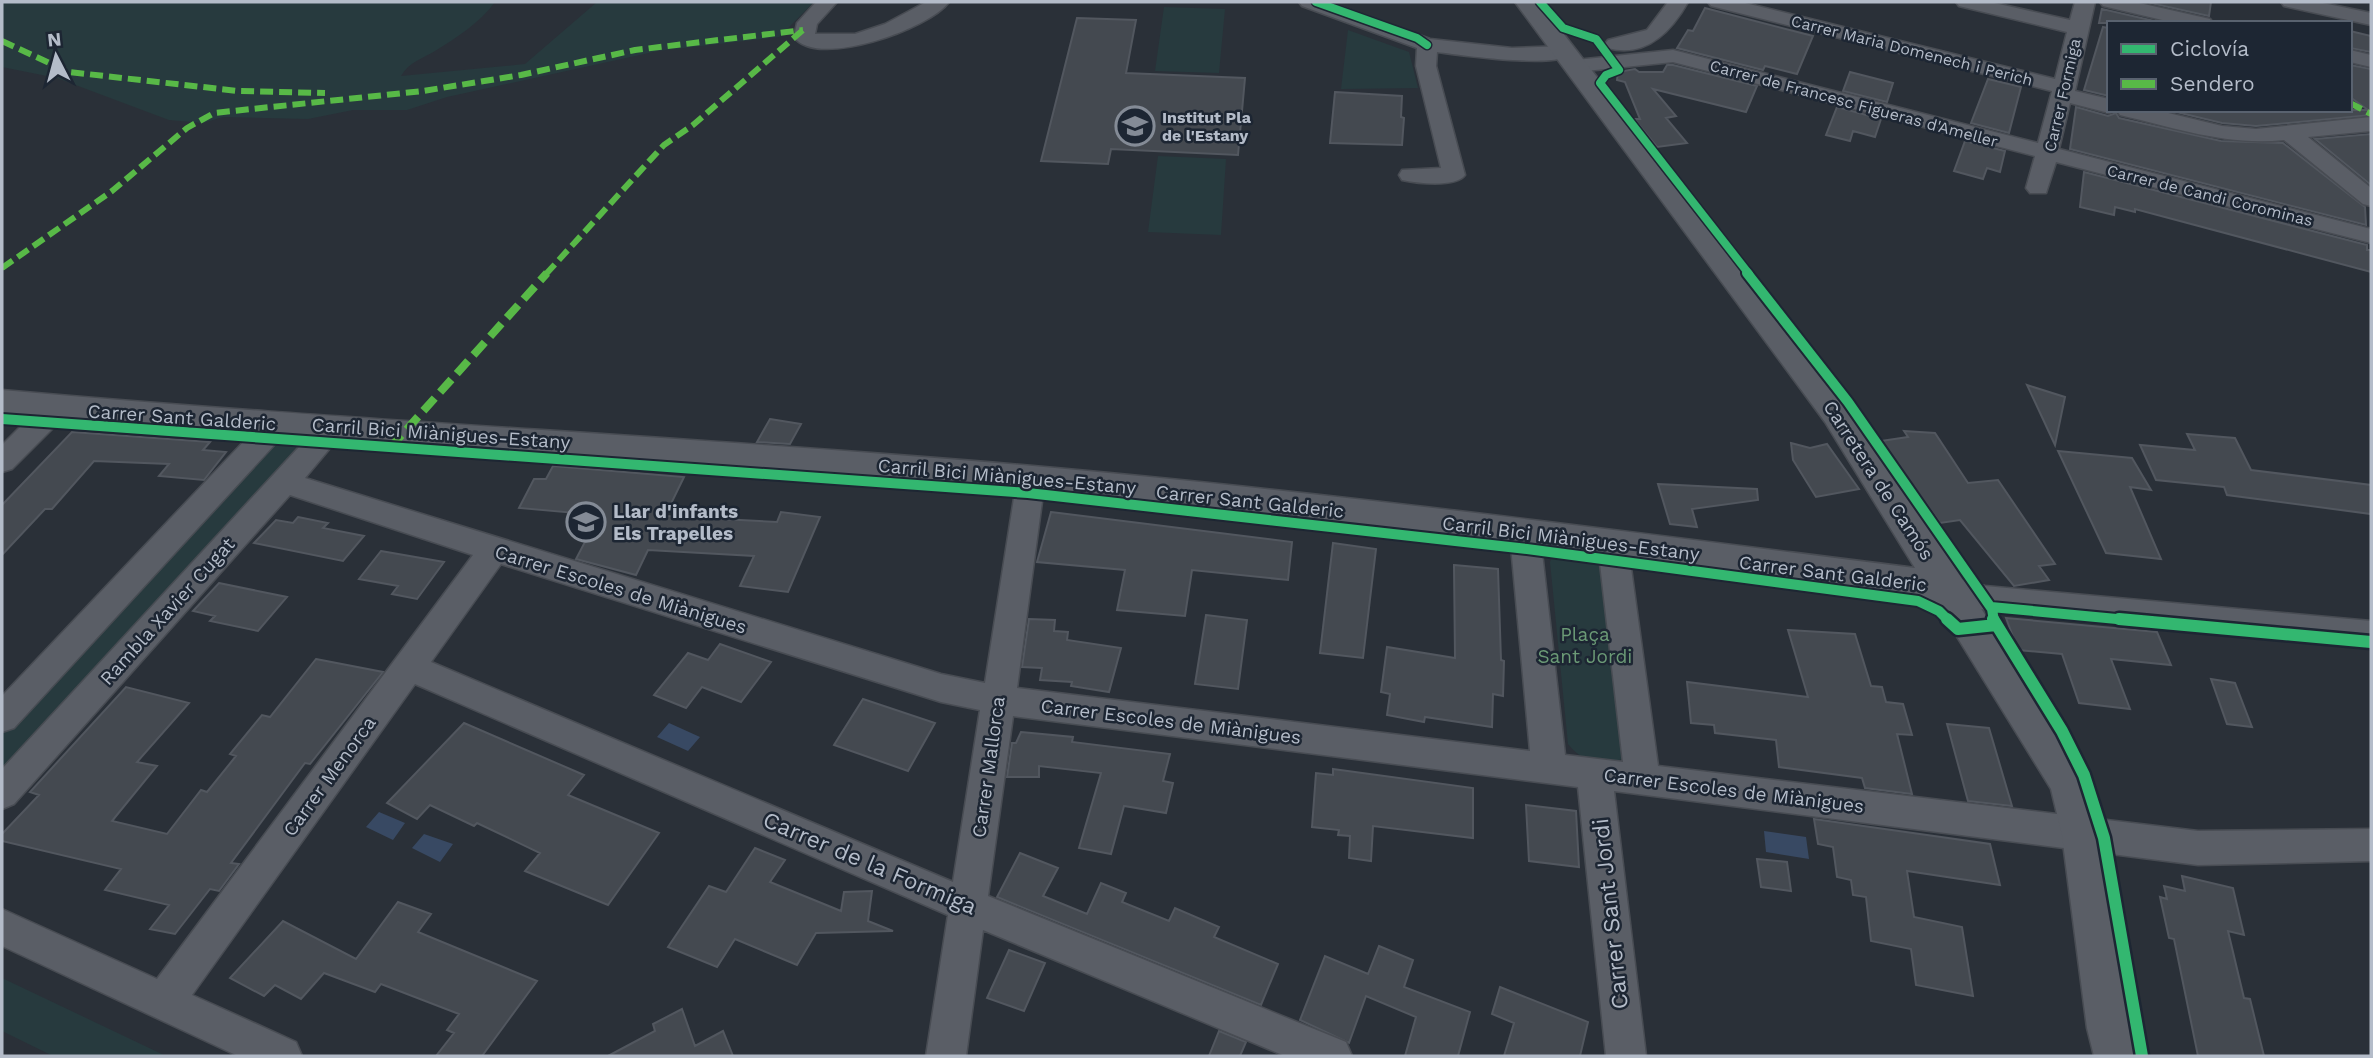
<svg xmlns="http://www.w3.org/2000/svg" width="2373" height="1058" font-family="'Work Sans',sans-serif">
<style>
.green{fill:#273a3e}
.water{fill:#384963}
.building{fill:#444950;stroke:#52575f;stroke-width:2}
.lines{fill:none;stroke-linecap:round;stroke-linejoin:round}
.minor-casing{stroke:#484c53;stroke-width:3}
.tertiary-casing{stroke:#484c53;stroke-width:3}
.minor{fill:#5a5e66;fill-rule:evenodd}
.tertiary{fill:#5a5e66;fill-rule:evenodd}
.quiet-far1{stroke:#58b947;stroke-width:6;stroke-dasharray:13 6;stroke-linecap:butt}
.quiet{stroke:#58b947;stroke-width:8;stroke-dasharray:17 8;stroke-linecap:butt}
.cycleway-far2-casing{stroke:#1d2633;stroke-width:11}
.cycleway-far1-casing{stroke:#1d2633;stroke-width:14}
.cycleway-casing{stroke:#1d2633;stroke-width:17}
.cycleway-far2{stroke:#33b770;stroke-width:8}
.cycleway-far1{stroke:#33b770;stroke-width:10}
.cycleway{stroke:#33b770;stroke-width:12}
.labels{text-anchor:middle;stroke-width:5;stroke-linejoin:round;paint-order:stroke}
.far-street-label{font-size:16px;fill:#b4bcc9;stroke:#1d2633}
.far-poi-label{font-size:16px;font-weight:bold;fill:#b4bcc9;stroke:#1d2633;text-anchor:start}
.street-label{font-size:19px;fill:#b4bcc9;stroke:#1d2633}
.poi-label{font-size:19px;font-weight:bold;fill:#b4bcc9;stroke:#1d2633;text-anchor:start}
.park-label{font-size:19px;fill:#6b9a76;stroke:#1d2633}
.near-street-label{font-size:23px;fill:#b4bcc9;stroke:#1d2633}
</style>
<rect width="100%" height="100%" fill="#2a3038"/>
<path class="green" d="M2,2H495C481,22 456,38 435,51C422,59 409,62 401,76L525,64L597,2H814L779,37L658,51L447,97L407,110H353L308,119L223,117L203,123L169,120L57,78L2,67Z
M1164,7L1225,9L1219,73L1155,71Z
M1348,30L1409,52L1418,88L1341,89Z
M1158,156L1226,159L1221,235L1148,232Z
M296,436H309L303,453L2,782V735L275,445Z
M1563,550L1584,554L1602,566L1626,751L1622,759C1599,767 1583,762 1568,744L1550,562L1553,555Z
M2,978L166,1056H53L2,1031Z"/>
<path class="water" d="M669,723L700,737L688,751L657,737Z
M379,812L405,823L393,840L366,827Z
M1764,831L1806,837L1809,859L1766,852Z
M424,834L453,844L440,862L412,848Z"/>
<path class="building" d="M2146,2H2211L2209,16Z
M1705,8L1813,36L1797,74L1765,66L1763,70L1677,48L1688,30L1693,31Z
M2102,8V9L2163,23H2099Z
M1077,18L1136,20L1126,73L1245,78L1238,155L1111,149L1108,164L1041,161Z
M2103,27L2109,28V96L2084,90Z
M2350,31L2371,36V52L2350,48Z
M1667,65H1673L1757,86L1746,112L1653,89L1676,116L1666,118L1687,143L1657,147L1634,119H1640L1625,82L1617,80L1618,72L1635,69L1639,72H1663Z
M2350,65L2371,69V115L2256,126L2222,123L2168,110H2368L2350,97Z
M1850,72L1893,83L1887,102L1843,91Z
M1988,79L2021,87L2009,133L1971,123Z
M1335,92L1402,96L1401,117L1404,118L1402,145L1330,143Z
M1837,107L1881,119L1875,137L1853,131L1850,141L1826,135Z
M2076,107L2108,116L2116,113L2119,118L2221,141L2283,143L2365,207L2366,225L2070,149Z
M2371,134V185L2315,139Z
M1965,141L2005,151L2000,172L1987,168L1983,179L1954,171Z
M2084,172L2367,245V250H2371V272L2135,209V212L2115,207L2114,215L2080,207Z
M2027,385L2065,397L2055,445Z
M770,419L801,424L790,444L757,442Z
M1904,431L1935,433L1968,483L1998,480L2055,564L2039,566L2049,580L2014,586L1960,520L1940,523L1881,441L1908,437Z
M72,432L210,442L203,450L226,452L204,480L159,476L169,464L94,461L52,509H45L2,555V505Z
M2187,434L2235,438L2251,470L2371,485V514L2227,495L2224,487L2156,480L2140,445L2195,450Z
M1791,443L1810,448L1827,444L1859,489L1816,497L1793,460Z
M2058,451L2132,458L2151,490L2130,487L2161,559L2106,553Z
M553,466L684,477L665,516L777,522L781,512L820,517L788,592L740,586L754,556L648,550L636,575L576,559L599,515L519,508L534,479H546Z
M1658,484L1757,489L1758,500L1692,509L1697,527L1670,524Z
M1051,512L1292,542L1288,580L1192,570L1185,616L1117,610L1125,570L1037,562Z
M298,517L328,523L323,528L364,536L343,561L254,543L276,520L293,523Z
M1333,543L1376,549L1363,658L1320,653Z
M381,551L444,562L417,599L392,594L398,586L359,579Z
M1454,565L1498,569L1501,660L1504,661L1503,696L1493,694L1492,727L1425,717L1424,722L1387,715L1390,694L1381,692L1387,647L1455,658Z
M219,583L287,597L258,631L210,621L215,616L193,611Z
M1206,615L1247,620L1238,689L1195,684Z
M2006,618L2157,632L2171,665L2111,659L2130,709L2079,703L2062,654L2018,650Z
M1029,619L1055,620L1054,631L1068,632L1067,640L1121,648L1109,692L1071,686L1072,682L1040,680L1042,668L1022,667Z
M1788,630L1855,634L1871,686L1882,687L1886,702L1903,704L1912,735L1897,734L1912,794L1865,788L1862,778L1779,767L1776,740L1715,733L1714,725L1691,723L1687,682L1808,697Z
M720,644L771,662L741,702L702,687L686,708L654,695L688,653L708,660Z
M316,659L383,672L310,764L305,763L231,863L239,864L219,891L210,889L175,934L150,929L169,905L105,890L121,869L2,841V834L39,795L30,792L126,687L189,703L137,762L157,766L112,821L167,834L201,790L207,792L236,756L230,754L262,715L270,717Z
M2211,679L2235,683L2252,727L2227,724Z
M863,699L935,723L908,771L834,745Z
M464,723L584,775L568,795L659,833L608,905L525,871L540,853L477,823L474,826L430,805L417,819L387,803Z
M1947,724L1989,728L2012,806L1968,801Z
M1021,732L1073,737L1072,742L1170,754L1163,781L1173,783L1166,813L1124,806L1111,854L1079,848L1101,773L1039,766V777H1007L1012,743H1016Z
M1333,769L1473,788V838L1373,826L1371,861L1349,858L1350,836L1338,835L1339,830L1312,827L1316,773L1333,775Z
M1526,805L1576,811L1579,867L1529,861Z
M1814,819L1990,844L2000,885L1907,871L1914,917L1962,927L1973,996L1916,985L1911,949L1871,941L1866,897L1853,895L1851,880L1837,877L1833,847L1818,844Z
M755,848L785,860L770,882L841,911L844,892L872,891L868,921L893,931L816,933L797,965L735,939L717,967L668,947L709,886L726,892Z
M1020,853L1058,868L1043,896L1087,914L1101,883L1126,893L1122,902L1169,921L1175,908L1219,927L1214,937L1278,964L1261,1005L997,897Z
M1757,859L1787,862L1791,891L1761,887Z
M2182,876L2233,888L2244,935L2228,931L2244,998L2250,999L2264,1056H2198L2174,939L2169,938L2160,897L2167,899L2164,886L2185,891Z
M398,902L431,914L418,932L537,981L482,1056H436L454,1033L447,1030L459,1014L381,984L375,992L324,973L301,999L275,985L264,996L230,978L283,921L356,959Z
M1379,946L1413,960L1404,987L1470,1012L1458,1056H1405L1416,1017L1366,996L1349,1043L1300,1020L1325,956L1368,974Z
M1009,950L1045,963L1024,1011L987,998Z
M1500,987L1588,1022L1580,1056H1504L1514,1023L1492,1014Z
M682,1009L695,1046L723,1031L733,1056H608L655,1031L653,1024Z
M1219,1031L1246,1042L1240,1056H1209Z"/>
<g class="lines">
<g class="minor-casing">
<path id="minor" d="M816,2H837L817,24L815,34H855L885,24L926,2H949C929,29 817,69 794,37L797,23Z
M1299,2H1327L1430,39L1512,48L1565,46L1575,52C1562,70 1461,55 1437,52L1436,66L1465,175C1456,188 1416,183 1402,180L1399,175L1402,170L1441,168L1416,66L1417,48L1302,6Z
M1668,2H1688C1671,32 1646,58 1608,48L1605,44L1608,40L1647,30Z
M1708,2H1741L2055,79L2067,32L1959,6L1956,2H1990L2070,20L2075,2H2095L2075,91L2109,99V110H2117L2109,113L2070,103L2059,149L2371,229V243L2056,162L2046,193H2030L2026,188L2035,156L1673,62L1576,72L1566,66L1576,60L1673,50L2038,143L2052,91L1711,6Z
M2100,2H2135L2210,19L2213,23H2175L2103,6Z
M2281,2H2318L2371,13V25L2284,6Z
M2350,50L2371,55V67L2350,62Z
M2117,110H2156L2222,126L2256,129L2371,117V131L2308,137L2371,188V206L2363,204L2284,140C2227,146 2175,128 2120,115Z
M56,398L66,401L70,408L66,415L12,469L2,472V445L46,401Z
M277,414L287,417L291,424L287,431L14,728L2,732V696L267,417Z
M332,419L342,422L346,429L305,478L941,674L985,683L1017,479L1021,471L1031,468L1041,471L1045,479L1017,688L1530,751L1510,535L1514,527L1525,524L1536,527L1540,535L1565,755L1623,762L1598,546L1602,538L1613,534L1624,538L1628,546L1658,766L2198,831L2371,829V861L2198,865L1614,791L1646,1056H1606L1578,787L1013,716L988,896L1346,1042L1352,1056H1285L983,930L966,1056H926L948,915L415,684L192,995L296,1042L302,1056H238L2,946V909L157,979L473,555L290,495L14,804L2,809V769L322,422ZM501,564L941,702L980,710L953,882L431,662Z
M1950,576L1985,586L2371,621V647L1985,610L1939,597L1935,588L1939,579Z"/>
</g>
<g class="tertiary-casing">
<path id="tertiary" d="M1515,2H1539L1849,404L2086,771L2106,835L2135,1028L2142,1056H2094L2087,1028L2062,835L2051,789L1935,601C1635,562 1335,520 1034,492C690,461 345,448 2,414V390C345,421 689,436 1033,466C1328,492 1621,531 1915,568L1825,422Z"/>
</g>
<use href="#minor" class="minor"/>
<use href="#tertiary" class="tertiary"/>
<path class="quiet-far1" d="M2,41L69,72L238,91L325,93
M2350,103L2371,114
M2,268L112,191L187,128L214,113L423,91L521,75L635,50L803,30
M546,274L664,145L693,125L803,30"/>
<path class="quiet" d="M390,448L547,273"/>
<g class="cycleway-far2-casing">
<path id="cycleway-far2" d="M1316,2L1417,38L1427,45
M1540,2L1563,28L1596,39L1619,70L1606,75L1600,83L1749,274"/>
</g>
<g class="cycleway-far1-casing">
<path id="cycleway-far1" d="M1747,273L1848,402L1992,609L1994,621
M2,419L1028,493L1527,549L1918,601L1939,611L1949,621
M1991,607L2138,621"/>
</g>
<g class="cycleway-casing">
<path id="cycleway" d="M1947,619L1958,629L1996,625
M1993,619L2062,731L2084,775L2104,838L2142,1056
M2119,619L2371,642"/>
</g>
<use href="#cycleway-far2" class="cycleway-far2"/>
<use href="#cycleway-far1" class="cycleway-far1"/>
<use href="#cycleway" class="cycleway"/>
</g>
<defs>
<g id="school-ring" transform="scale(2.0125)"><circle r="9.5" fill="#1d2633" stroke="#848b96" stroke-width="1.5"/><path d="M0-5L7-2L0 1L-7-2ZM-4 1L0 2.5L4 1V4Q0 6-4 4Z" fill="#848b96"/></g>
</defs>
<g fill-rule="evenodd">
<use href="#school-ring" x="1135" y="126"/>
<use href="#school-ring" x="586" y="522"/>
</g>
<g class="labels">
<g class="far-street-label">
<text transform="translate(1912 50) rotate(14)" y="6">Carrer Maria Domenech i Perich</text>
<text transform="translate(2062 95) rotate(-77)" y="6">Carrer Formiga</text>
<text transform="translate(1854 103) rotate(15)" y="6">Carrer de Francesc Figueras d'Ameller</text>
<text transform="translate(2210 195) rotate(14)" y="6">Carrer de Candi Corominas</text>
</g>
<g class="far-poi-label">
<text x="1162" y="123">Institut Pla<tspan x="1162" dy="18">de l'Estany</tspan></text>
</g>
<g class="street-label">
<text transform="translate(182 417) rotate(4)" y="7">Carrer Sant Galderic</text>
<text transform="translate(441 433) rotate(4)" y="7">Carril Bici Miànigues-Estany</text>
<text transform="translate(1007 476) rotate(5)" y="7">Carril Bici Miànigues-Estany</text>
<text transform="translate(1879 480) rotate(57)" y="7">Carretera de Camós</text>
<text transform="translate(1250 501) rotate(6)" y="7">Carrer Sant Galderic</text>
<text transform="translate(1571 538) rotate(7)" y="7">Carril Bici Miànigues-Estany</text>
<text transform="translate(1833 573) rotate(7)" y="7">Carrer Sant Galderic</text>
<text transform="translate(621 589) rotate(17)" y="7">Carrer Escoles de Miànigues</text>
<text transform="translate(167 611) rotate(-48)" y="7">Rambla Xavier Cugat</text>
<text transform="translate(1171 721) rotate(7)" y="7">Carrer Escoles de Miànigues</text>
<text transform="translate(988 767) rotate(-82)" y="7">Carrer Mallorca</text>
<text transform="translate(329 776) rotate(-54)" y="7">Carrer Menorca</text>
<text transform="translate(1734 790) rotate(7)" y="7">Carrer Escoles de Miànigues</text>
</g>
<g class="poi-label">
<text x="613" y="518">Llar d'infants<tspan x="613" dy="22">Els Trapelles</tspan></text>
</g>
<g class="park-label">
<text x="1585" y="641">Plaça<tspan x="1585" dy="22">Sant Jordi</tspan></text>
</g>
<g class="near-street-label">
<text transform="translate(870 863) rotate(23)" y="8">Carrer de la Formiga</text>
<text transform="translate(1610 914) rotate(-96)" y="8">Carrer Sant Jordi</text>
</g>
</g>
<rect width="2373" height="1058" fill="none" stroke="#b4bcc9" stroke-width="7"/>
<rect x="2107" y="21" width="245" height="91" fill="#1d2633" stroke="#59626f" stroke-width="2"/>
<rect x="2121" y="44" width="35" height="10" fill="#33b770" stroke="#59626f" stroke-width="2"/>
<text x="2170" y="56" font-size="21" fill="#b4bcc9">Ciclovía</text>
<rect x="2121" y="79" width="35" height="10" fill="#58b947" stroke="#59626f" stroke-width="2"/>
<text x="2170" y="91" font-size="21" fill="#b4bcc9">Sendero</text>
<g transform="translate(56 56) rotate(354)" stroke="#1d2633" stroke-width="5" paint-order="stroke">
<path d="M0-5L12 26L0 18L-12 26Z" fill="#b4bcc9"/>
<text y="-10" font-size="19" font-weight="bold" text-anchor="middle" fill="#b4bcc9">N</text>
</g>
</svg>
